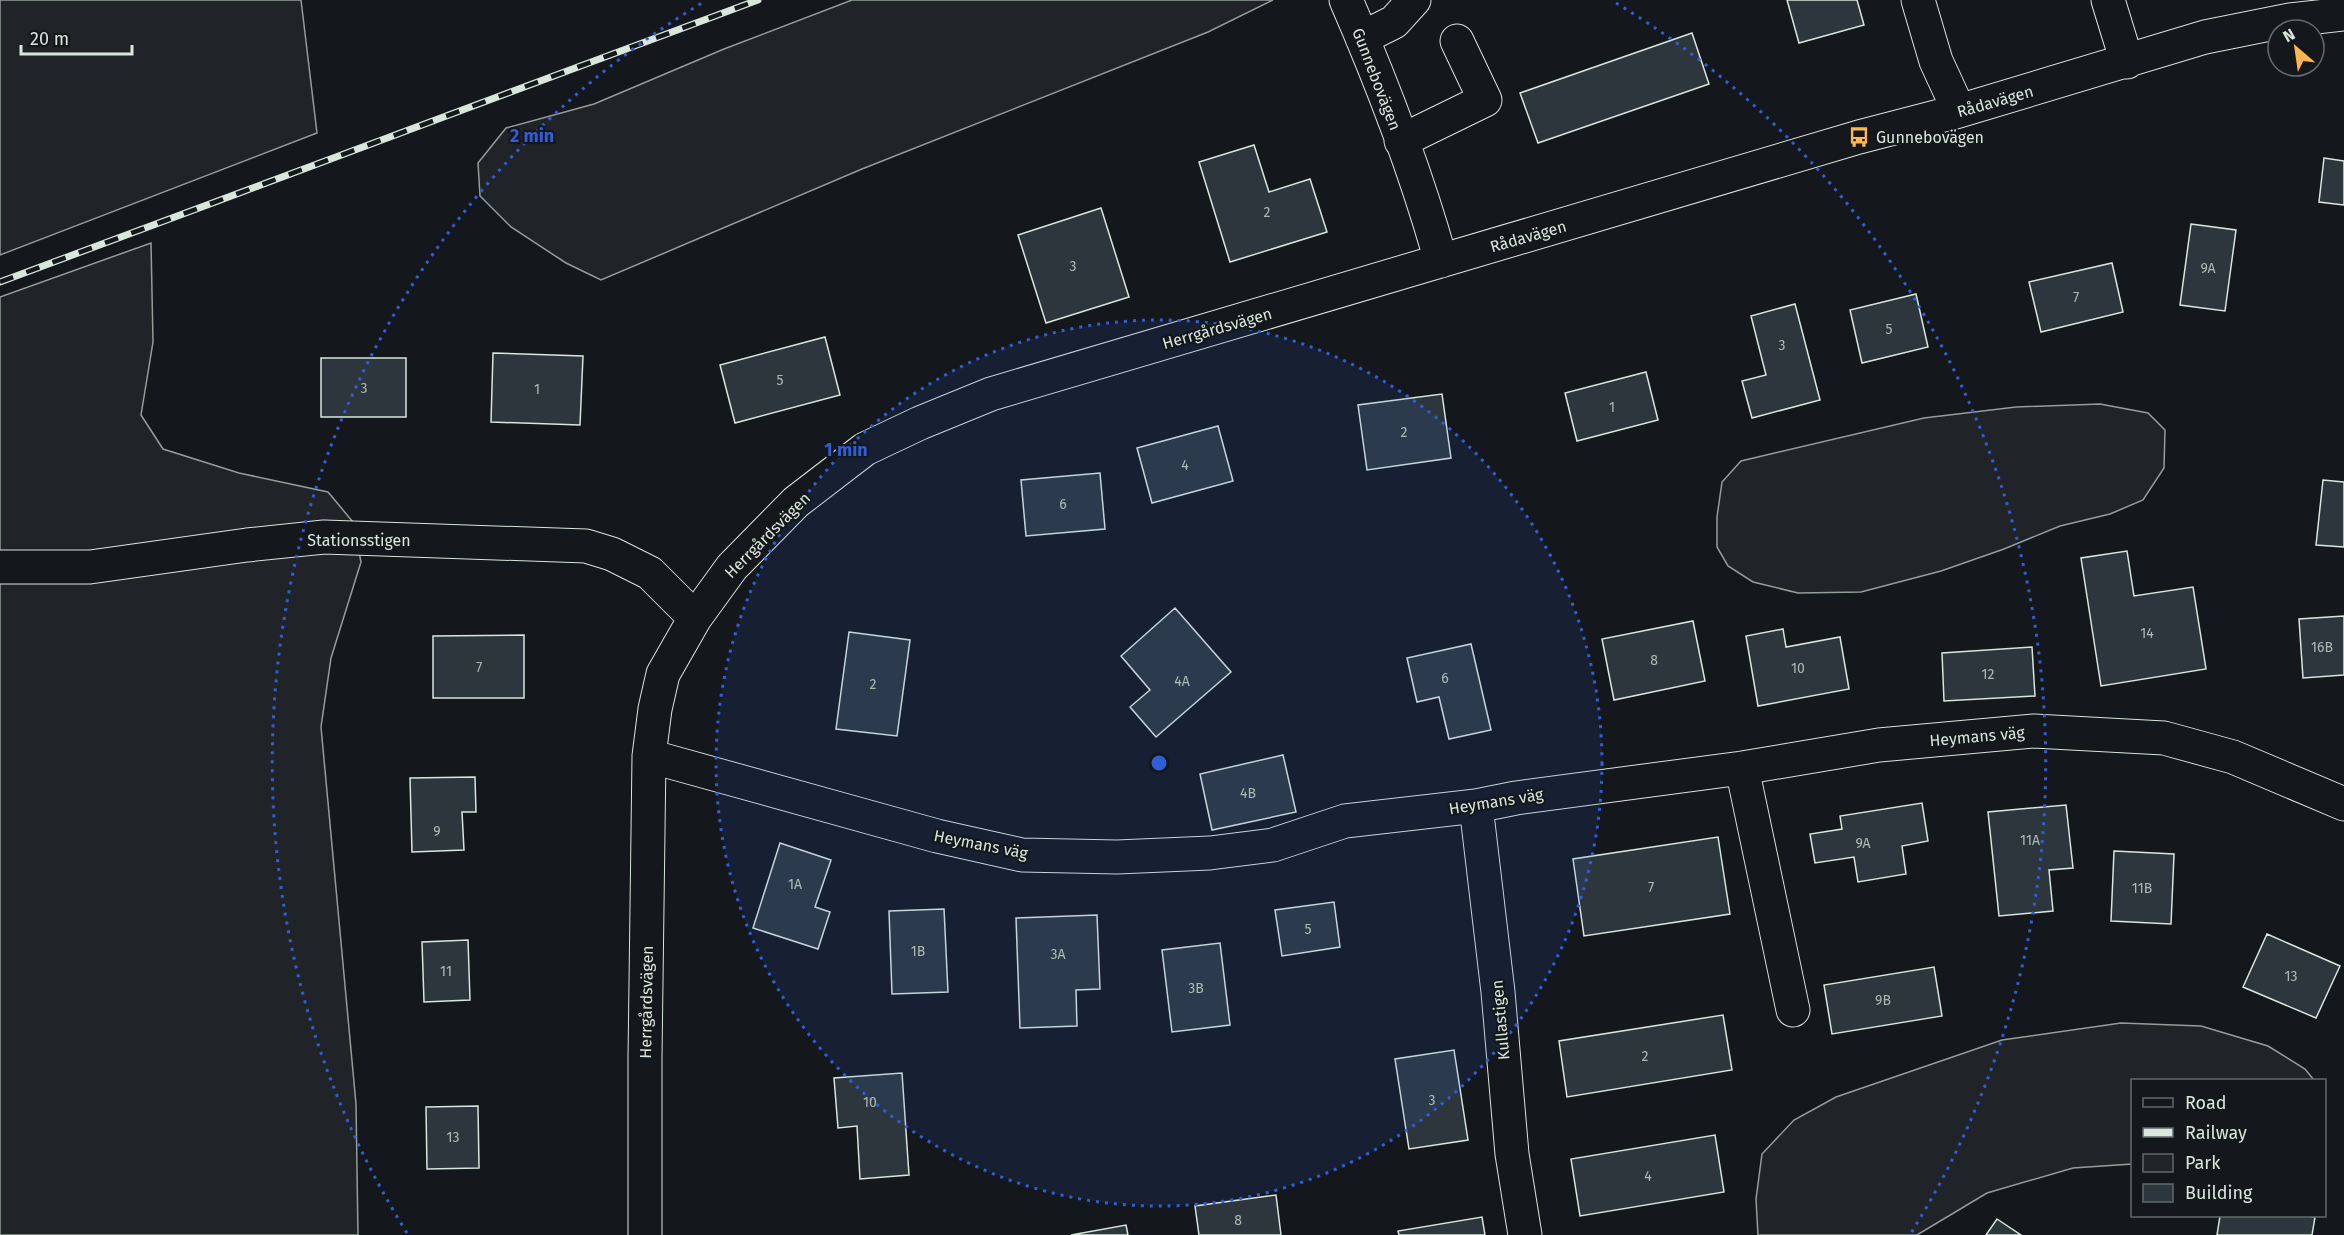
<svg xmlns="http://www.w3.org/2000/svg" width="2344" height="1235" font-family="'Fira Sans',sans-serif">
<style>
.green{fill:#202428;stroke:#939e99;stroke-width:1.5}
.building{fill:#2c363c;stroke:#d8e6dc;stroke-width:1.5}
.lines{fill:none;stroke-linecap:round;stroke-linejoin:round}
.minor-casing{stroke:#d8e6dc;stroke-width:35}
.minor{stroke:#14181c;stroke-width:33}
.rail-casing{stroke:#d8e6dc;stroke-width:7}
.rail{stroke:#14181c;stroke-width:4.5;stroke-dasharray:14;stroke-linecap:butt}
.ring{fill:none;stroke:#305dd8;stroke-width:3;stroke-dasharray:3 6}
.labels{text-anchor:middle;stroke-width:4.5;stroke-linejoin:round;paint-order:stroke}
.number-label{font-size:14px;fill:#adbab4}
.street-label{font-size:16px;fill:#d8e6dc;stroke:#14181c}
.poi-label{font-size:16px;fill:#d8e6dc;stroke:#14181c;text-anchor:start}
.centre{fill:#305dd8;stroke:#14181c;stroke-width:3}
.ring-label{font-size:18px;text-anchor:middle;font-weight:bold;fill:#305dd8;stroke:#14181c;stroke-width:4.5;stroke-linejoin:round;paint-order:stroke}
</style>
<rect width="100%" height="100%" fill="#14181c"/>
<path class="green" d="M0,0H301L317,133L0,255Z
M852,0H1273L1208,32L862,169L601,280L566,263L511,227L480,196L478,163L506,128L594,104L724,49Z
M151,243L153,342L141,415L163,449L239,473L328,492L353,522L361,562L331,658L321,727L356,1104L358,1235H0V297Z
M2100,404L2148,413L2165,430L2164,468L2143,500L2110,514L2060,526L2004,549L1941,571L1861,592L1798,593L1753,582L1728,566L1717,547V517L1722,482L1741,461L1924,418L2016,407Z
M2121,1023L2201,1026L2268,1046L2305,1069L2314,1080H2132V1164L2073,1168L1987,1193L1917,1235H1758L1756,1199L1762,1154L1794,1120L1836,1097L2002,1040Z"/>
<path class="building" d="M1787,0H1857L1864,25L1799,43Z
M1692,33L1709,84L1538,143L1520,93Z
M1254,145L1269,192L1310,179L1327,232L1230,262L1199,162Z
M2324,158L2344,161V205L2319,202Z
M1101,208L1129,297L1046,323L1018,235Z
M2191,224L2236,230L2225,311L2180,305Z
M2112,263L2123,312L2041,332L2029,282Z
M1916,294L1928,347L1862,363L1850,310Z
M1795,304L1820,400L1752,418L1742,381L1766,375L1751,316Z
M825,337L840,395L735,423L720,365Z
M493,353L583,356L580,425L491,422Z
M321,358H406V417H321Z
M1646,372L1658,420L1577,441L1565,393Z
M1442,394L1451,458L1367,470L1358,405Z
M1218,426L1233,481L1152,503L1137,448Z
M1100,473L1105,529L1026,536L1021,480Z
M2323,480L2344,482V547L2316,545Z
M2127,551L2134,596L2193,587L2206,669L2101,686L2081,558Z
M1175,608L1231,672L1156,737L1130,707L1150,690L1121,656Z
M2344,616V675L2303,678L2299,619Z
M1693,621L1705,681L1614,700L1602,639Z
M1783,629L1786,647L1840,637L1849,689L1758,706L1746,636Z
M849,632L910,640L897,736L836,729Z
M524,635V698H433V636Z
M1471,644L1491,730L1449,739L1439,697L1417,702L1407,658Z
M2032,647L2035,696L1944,701L1942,653Z
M1283,755L1296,812L1212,830L1200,774Z
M475,777L476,812H462L464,850L412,852L410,778Z
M1922,803L1928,841L1902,846L1906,874L1858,882L1854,857L1815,863L1810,834L1842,829L1840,816Z
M2066,805L2073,868L2049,870L2053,911L1999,916L1988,812Z
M1718,837L1730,914L1584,936L1573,859Z
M780,843L831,860L815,907L830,912L818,949L753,928Z
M2114,851L2174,854L2171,924L2111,921Z
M1334,902L1340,947L1282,956L1275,910Z
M944,909L948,992L892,994L889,911Z
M1097,915L1100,989L1076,990L1077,1026L1020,1028L1016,918Z
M2267,934L2340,966L2316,1018L2243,987Z
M468,940L470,1000L424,1002L422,942Z
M1220,943L1230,1025L1172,1032L1162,950Z
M1934,967L1942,1016L1832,1034L1824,985Z
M1723,1015L1732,1070L1567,1097L1559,1041Z
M1454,1050L1468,1140L1409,1149L1395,1059Z
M902,1073L909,1175L860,1179L857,1126L838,1128L834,1078Z
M478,1106L479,1168L427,1169L426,1107Z
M1715,1135L1724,1192L1580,1216L1571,1159Z
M1276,1195L1281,1235H1199L1195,1206Z
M2220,1216H2306L2315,1217L2312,1235H2217Z
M1482,1217L1485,1235H1399L1398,1231Z
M1997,1219L2021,1235H1986Z
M1126,1225L1128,1235H1071Z"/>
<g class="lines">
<g class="minor-casing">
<path id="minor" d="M1346,0C1383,85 1416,172 1441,261
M1918,0L1936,61L1959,111
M2108,0L2127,62
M1362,38L1394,22L1414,0
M1401,141L1485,100L1457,41
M0,567H90L247,545L324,537L586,546L612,554L650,573L695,618
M649,756L937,836L1022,855L1117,857L1210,853L1273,845L1345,821L1476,806L1516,798L1742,768L1879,745L2034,731L2164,738L2233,757L2344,804
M1742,768L1793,1010
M1476,806L1498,992L1512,1154L1525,1235
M645,1235V1058L649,756L655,709L663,674L695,618L732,567L796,502L865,449L920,423L991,394L1859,137L1959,111L2205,37L2290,20L2344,14"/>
</g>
<use href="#minor" class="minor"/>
<g class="rail-casing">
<path id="rail" d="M0,282L758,0"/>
</g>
<use href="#rail" class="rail"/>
</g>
<circle cx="1159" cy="763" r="443" fill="#305dd8" fill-opacity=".12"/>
<g class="ring">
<circle cx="1159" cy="763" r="443"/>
<path d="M407 1233A887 887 0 0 1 702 3M1616 3A887 887 0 0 1 1911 1233"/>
</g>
<defs>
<g id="bus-bare" transform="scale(1.62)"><path d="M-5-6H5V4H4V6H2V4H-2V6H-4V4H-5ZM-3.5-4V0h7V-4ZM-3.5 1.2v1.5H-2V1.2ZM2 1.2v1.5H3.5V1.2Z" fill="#ffb74d" stroke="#14181c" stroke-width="2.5" paint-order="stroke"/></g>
</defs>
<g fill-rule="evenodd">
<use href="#bus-bare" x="1859" y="137"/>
</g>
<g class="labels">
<g class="number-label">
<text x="1267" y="217">2</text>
<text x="1073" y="271">3</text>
<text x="2208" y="273">9A</text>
<text x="2076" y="302">7</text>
<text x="1889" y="334">5</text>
<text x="1782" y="350">3</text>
<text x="780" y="385">5</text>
<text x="364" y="393">3</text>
<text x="537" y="394">1</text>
<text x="1612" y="412">1</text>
<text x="1404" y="437">2</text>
<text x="1185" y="470">4</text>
<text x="1063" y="509">6</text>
<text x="2147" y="638">14</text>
<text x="2322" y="652">16B</text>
<text x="1654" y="665">8</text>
<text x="479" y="672">7</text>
<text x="1798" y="673">10</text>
<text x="1988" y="679">12</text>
<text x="1445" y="683">6</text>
<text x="1182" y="686">4A</text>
<text x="873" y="689">2</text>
<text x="1248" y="798">4B</text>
<text x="437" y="836">9</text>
<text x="2030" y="845">11A</text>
<text x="1863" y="848">9A</text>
<text x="795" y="889">1A</text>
<text x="1651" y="892">7</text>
<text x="2142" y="893">11B</text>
<text x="1308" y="934">5</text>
<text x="918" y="956">1B</text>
<text x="1058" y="959">3A</text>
<text x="446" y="976">11</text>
<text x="2291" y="981">13</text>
<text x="1196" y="993">3B</text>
<text x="1883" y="1005">9B</text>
<text x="1645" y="1061">2</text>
<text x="1432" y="1105">3</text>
<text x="870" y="1107">10</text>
<text x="453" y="1142">13</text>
<text x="1648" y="1181">4</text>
<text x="1238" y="1225">8</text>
</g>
<g class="street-label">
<text transform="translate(1377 79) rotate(69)" y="6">Gunnebovägen</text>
<text transform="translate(1995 101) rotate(-16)" y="6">Rådavägen</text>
<text transform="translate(1528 236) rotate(-16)" y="6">Rådavägen</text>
<text transform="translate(1217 328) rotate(-16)" y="6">Herrgårdsvägen</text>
<text transform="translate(767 535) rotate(-45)" y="6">Herrgårdsvägen</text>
<text x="359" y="546">Stationsstigen</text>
<text transform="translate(1977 736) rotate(-5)" y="6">Heymans väg</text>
<text transform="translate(1496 801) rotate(-9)" y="6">Heymans väg</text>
<text transform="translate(981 844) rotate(11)" y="6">Heymans väg</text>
<text transform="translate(646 1002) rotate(-89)" y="6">Herrgårdsvägen</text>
<text transform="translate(1500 1020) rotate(-95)" y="6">Kullastigen</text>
</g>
<g class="poi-label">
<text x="1876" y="143">Gunnebovägen</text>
</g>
</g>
<circle cx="1159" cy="763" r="9" class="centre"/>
<g class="ring-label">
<text x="532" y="142">2 min</text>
<text x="846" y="456">1 min</text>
</g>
<rect x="2131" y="1079" width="195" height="138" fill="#14181c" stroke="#626a69" stroke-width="1.5"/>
<rect x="2143" y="1098" width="30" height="9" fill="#14181c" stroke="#626a69" stroke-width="1.5"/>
<text x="2185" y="1109" font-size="18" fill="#d8e6dc">Road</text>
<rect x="2143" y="1128" width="30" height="9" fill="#d8e6dc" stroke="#626a69" stroke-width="1.5"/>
<text x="2185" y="1139" font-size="18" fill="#d8e6dc">Railway</text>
<rect x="2143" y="1154" width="30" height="18" fill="#202428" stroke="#626a69" stroke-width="1.5"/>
<text x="2185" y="1169" font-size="18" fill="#d8e6dc">Park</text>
<rect x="2143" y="1184" width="30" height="18" fill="#2c363c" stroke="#626a69" stroke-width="1.5"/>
<text x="2185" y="1199" font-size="18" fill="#d8e6dc">Building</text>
<g transform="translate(2296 48) rotate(331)"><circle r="28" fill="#14181c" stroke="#626a69" stroke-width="1.5"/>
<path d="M0-4.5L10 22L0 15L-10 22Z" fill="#ffb74d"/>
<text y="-9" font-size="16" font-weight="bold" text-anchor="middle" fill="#d8e6dc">N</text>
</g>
<path d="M21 45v9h111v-9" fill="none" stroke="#d8e6dc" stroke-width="3"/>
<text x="30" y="45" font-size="18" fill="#d8e6dc" stroke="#14181c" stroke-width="4.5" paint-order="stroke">20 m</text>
</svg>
